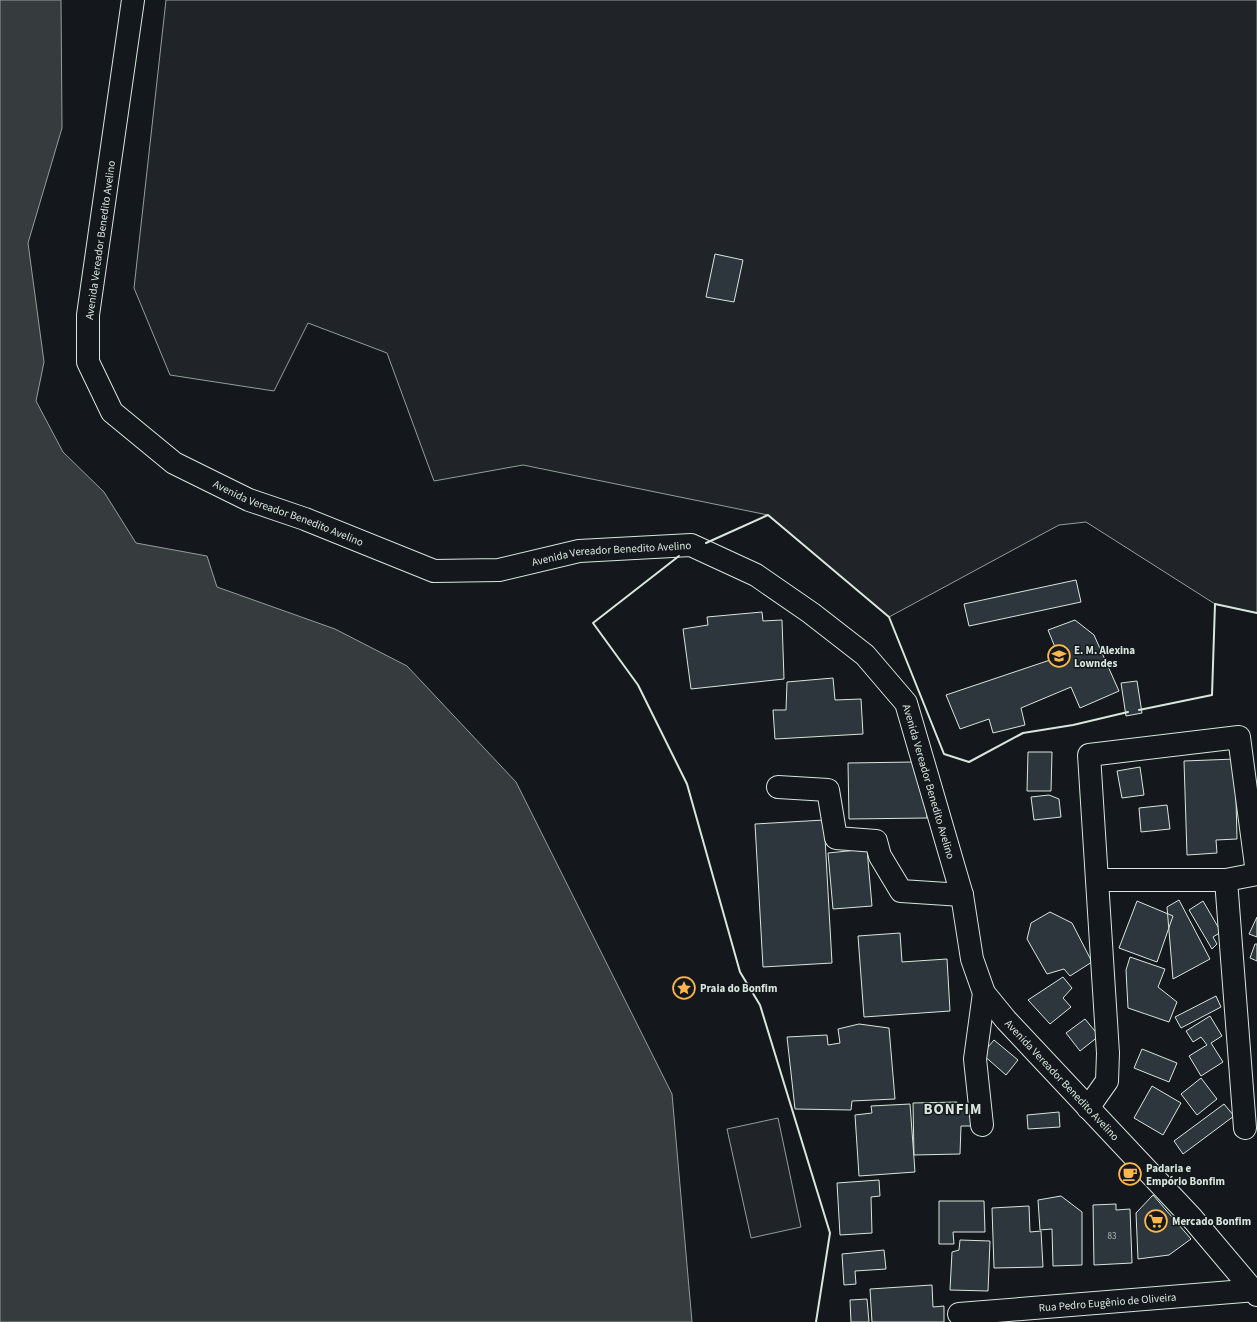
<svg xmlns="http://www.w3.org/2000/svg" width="1257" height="1322" font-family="'Source Sans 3',sans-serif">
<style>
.green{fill:#202428;stroke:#939e99}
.water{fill:#363b3e;stroke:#939e99}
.building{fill:#2c363c;stroke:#d8e6dc}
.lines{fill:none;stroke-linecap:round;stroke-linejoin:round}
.street-casing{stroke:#d8e6dc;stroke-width:24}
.secondary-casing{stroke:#d8e6dc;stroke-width:24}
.street{stroke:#14181c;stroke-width:22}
.secondary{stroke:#14181c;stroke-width:22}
.wall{stroke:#d8e6dc;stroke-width:2}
.labels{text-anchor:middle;stroke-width:3;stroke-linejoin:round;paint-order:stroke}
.number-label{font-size:9px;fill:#adbab4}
.street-label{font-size:11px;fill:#d8e6dc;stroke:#14181c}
.poi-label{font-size:11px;font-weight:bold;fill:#d8e6dc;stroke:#14181c;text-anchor:start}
.district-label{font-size:15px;font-weight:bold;letter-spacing:1px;fill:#d8e6dc;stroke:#14181c}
</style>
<rect width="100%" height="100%" fill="#14181c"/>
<path class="green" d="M166,0H1257V613L1215,604L1086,522L1059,525L889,617L768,515L523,465L434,481L387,353L308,323L274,391L170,375L134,288Z
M778,1118L801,1227L751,1238L727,1129Z"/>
<path class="water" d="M0,0H61L62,128L28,243L44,362L36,401L63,452L104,492L136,543L207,556L217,587L335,629L407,666L516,782L672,1094L692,1322H0Z"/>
<path class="building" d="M715,254L743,260L734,302L706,297Z
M1076,580L1081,602L969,626L964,604Z
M762,612L763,621L782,620L784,679L691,689L683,629L708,625L707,617Z
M1075,620L1094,635L1119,691L1080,708L1071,687L1021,708L1025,725L993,733L989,719L960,729L946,695L1059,657L1048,630Z
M833,678L835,700L861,699L863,734L775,739L773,710H786L787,682Z
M1137,681L1142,713L1126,716L1121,683Z
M1028,752H1052L1051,791H1027Z
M1235,759L1237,839L1216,840L1217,853L1187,855L1184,761Z
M913,762L926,782L927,818L849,819L848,763Z
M1140,767L1144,795L1122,798L1117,771Z
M1049,795L1059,799L1061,817L1034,820L1031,797Z
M1167,805L1170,829L1141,832L1139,808Z
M824,820L832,963L763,967L755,824Z
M867,849L872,906L833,909L828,853Z
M1179,900L1210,959L1173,979L1167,907Z
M1137,901L1173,916L1157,962L1119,948Z
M1203,901L1221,932L1213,937L1217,944L1212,949L1189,910Z
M1050,912L1072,923L1092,962L1070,976L1064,969L1047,974L1027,939L1031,923Z
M1257,917V937L1249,934Z
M900,933L902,962L947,959L950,1011L864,1017L858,936Z
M1255,944H1257V961L1250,958Z
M1130,957L1165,969L1158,987L1177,1002L1169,1022L1128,1008L1126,970Z
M1063,977L1072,988L1063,998L1071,1007L1050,1024L1028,1000Z
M1216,996L1221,1007L1181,1028L1175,1017Z
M1210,1016L1222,1036L1211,1043L1223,1062L1201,1076L1189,1056L1207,1045L1201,1037L1193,1042L1186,1031Z
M1085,1019L1099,1036L1080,1051L1066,1033Z
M859,1024L889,1028L895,1099L852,1101L851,1110L795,1109L787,1037L827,1035L828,1045L840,1043L838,1029Z
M994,1040L1018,1060L1006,1075L982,1054Z
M1142,1049L1177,1063L1169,1082L1134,1068Z
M1201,1078L1217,1099L1197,1115L1181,1094Z
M1152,1086L1181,1103L1163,1135L1134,1118Z
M957,1102V1108H971L972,1126H961L960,1154L914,1155L913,1103Z
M910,1104L915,1172L859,1176L855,1115L872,1113L871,1106Z
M1224,1104L1234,1116L1183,1154L1174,1141Z
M1059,1112L1060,1127L1028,1129L1027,1115Z
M879,1180L880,1196L871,1197L872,1233L840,1235L837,1183Z
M1153,1195L1191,1239L1169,1255L1138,1259L1136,1213Z
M1061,1196L1082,1212V1265L1053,1266L1052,1229L1040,1230L1038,1200Z
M939,1201H984L985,1232H953L954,1244H939Z
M1116,1204V1210L1130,1209L1132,1263L1094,1265L1093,1205Z
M1029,1206L1030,1232L1041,1231L1043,1267L994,1268L992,1208Z
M960,1240L990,1241L988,1291L950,1290L952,1252L959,1250Z
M884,1250L886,1269L855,1271L856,1284L844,1285L842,1254Z
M932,1285L933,1307L944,1306V1322H872L870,1289Z
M867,1299L869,1322H851L850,1300Z"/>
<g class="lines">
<g class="street-casing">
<g id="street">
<path d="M778,787L828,790L836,838L876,841L880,856L901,891L962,895"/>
<path d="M1098,880H1226L1257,874"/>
<path d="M1226,880L1245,1128"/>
<path d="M1088,1108L1107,1081L1108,1053L1089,755L1239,737L1257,873"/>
<path d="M982,1125L975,1059L984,993"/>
<path id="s1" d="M959,1314L1257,1290"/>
</g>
</g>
<g class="secondary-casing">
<g id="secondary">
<path id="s2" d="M133,0L88,315V362L112,412L174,463L249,500L305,519L434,571L499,570L579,551L691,545L756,575L811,613L865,655L906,703L962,895L972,959L984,993L1006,1020L1192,1218L1257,1295"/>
</g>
</g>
<use href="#street" class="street"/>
<use href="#secondary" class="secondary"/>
<path class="wall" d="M706,543L768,515L889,617L944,754L969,762L1023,733L1073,725L1128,712
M679,556L593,623L638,685L687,784L740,972L760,1005L830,1233L816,1322
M1139,710L1212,695L1215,604L1257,613"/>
</g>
<defs>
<g id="school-ring" transform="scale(1.15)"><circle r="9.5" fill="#14181c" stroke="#ffb74d" stroke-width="1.5"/><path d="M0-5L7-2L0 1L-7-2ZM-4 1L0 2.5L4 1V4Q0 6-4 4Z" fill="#ffb74d"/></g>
<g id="sight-ring" transform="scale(1.15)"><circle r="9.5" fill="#14181c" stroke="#ffb74d" stroke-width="1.5"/><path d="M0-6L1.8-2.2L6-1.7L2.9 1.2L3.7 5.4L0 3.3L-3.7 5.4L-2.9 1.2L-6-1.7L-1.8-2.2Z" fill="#ffb74d"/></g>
<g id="cafe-ring" transform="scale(1.15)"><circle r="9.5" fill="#14181c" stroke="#ffb74d" stroke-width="1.5"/><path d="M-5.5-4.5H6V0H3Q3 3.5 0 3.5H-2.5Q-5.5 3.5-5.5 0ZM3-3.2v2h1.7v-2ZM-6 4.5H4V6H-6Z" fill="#ffb74d"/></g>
<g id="supermarket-ring" transform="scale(1.15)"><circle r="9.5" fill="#14181c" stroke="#ffb74d" stroke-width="1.5"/><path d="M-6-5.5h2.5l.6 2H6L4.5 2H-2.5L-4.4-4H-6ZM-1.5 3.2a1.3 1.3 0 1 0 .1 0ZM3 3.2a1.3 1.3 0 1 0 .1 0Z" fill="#ffb74d"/></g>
</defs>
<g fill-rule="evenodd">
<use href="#school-ring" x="1059" y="656"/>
<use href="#sight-ring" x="684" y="988"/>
<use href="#cafe-ring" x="1130" y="1174"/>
<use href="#supermarket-ring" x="1156" y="1221"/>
</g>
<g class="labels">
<g class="number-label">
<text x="1112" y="1239">83</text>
</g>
<g class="street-label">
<text transform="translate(100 240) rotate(-82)" y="4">Avenida Vereador Benedito Avelino</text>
<text dy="4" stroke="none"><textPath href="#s2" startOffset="626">Avenida Vereador Benedito Avelino</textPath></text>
<text dy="4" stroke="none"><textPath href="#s2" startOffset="962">Avenida Vereador Benedito Avelino</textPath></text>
<text dy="4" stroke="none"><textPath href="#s2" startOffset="1394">Avenida Vereador Benedito Avelino</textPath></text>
<text dy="4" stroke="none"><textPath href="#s2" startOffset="1730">Avenida Vereador Benedito Avelino</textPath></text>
<text dy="4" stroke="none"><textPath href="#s1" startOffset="149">Rua Pedro Eugênio de Oliveira</textPath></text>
</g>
<g class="poi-label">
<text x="1074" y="654">E. M. Alexina<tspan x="1074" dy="13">Lowndes</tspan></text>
<text x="700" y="992">Praia do Bonfim</text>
<text x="1146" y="1172">Padaria e<tspan x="1146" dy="13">Empório Bonfim</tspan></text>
<text x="1172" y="1225">Mercado Bonfim</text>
</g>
<g class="district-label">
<text x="953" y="1114">BONFIM</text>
</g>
</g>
</svg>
